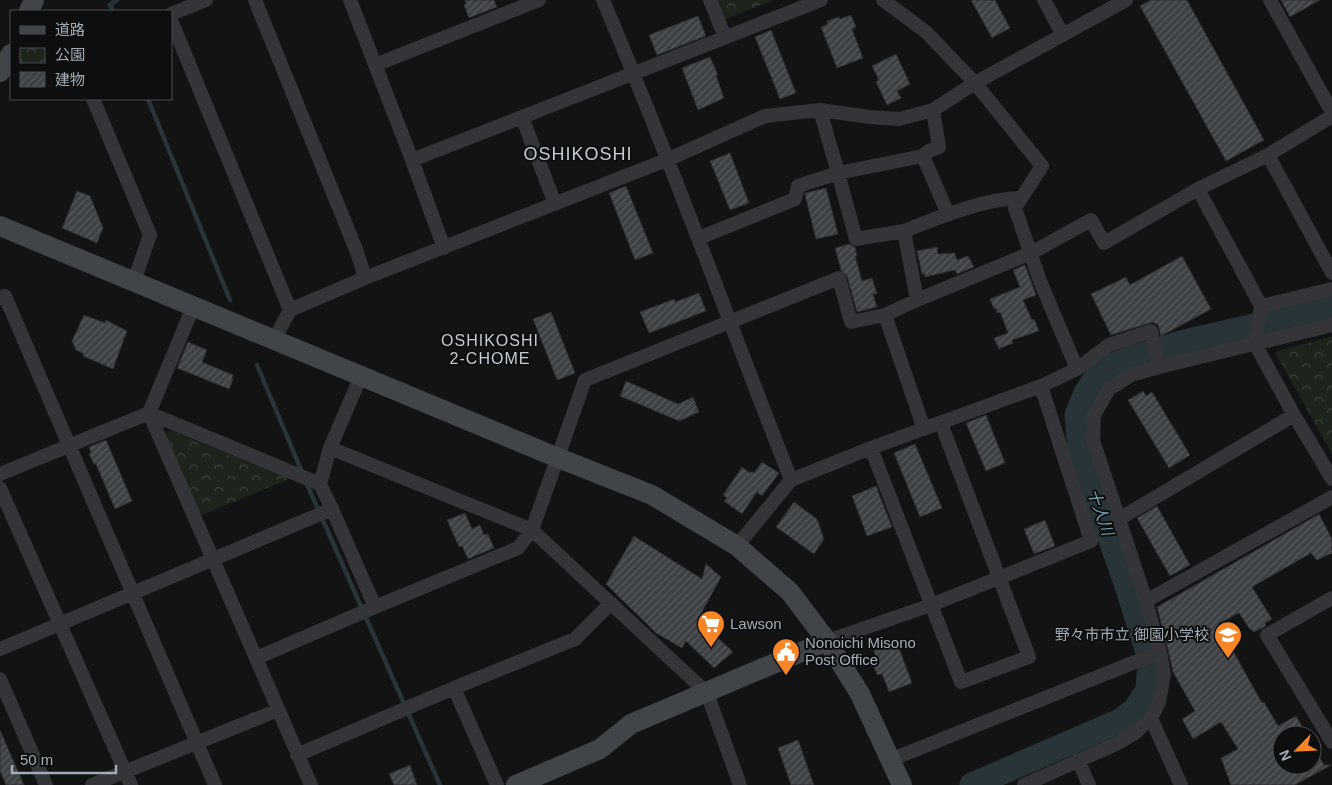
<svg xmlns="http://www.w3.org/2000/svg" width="1332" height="785" font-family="Arial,'Noto Sans JP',sans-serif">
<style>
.park{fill:url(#park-crowns)}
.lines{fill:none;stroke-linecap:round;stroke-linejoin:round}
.stream{stroke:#283438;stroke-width:4.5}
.river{stroke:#283438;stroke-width:25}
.building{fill:url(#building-hatch);stroke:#2c2d30}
.street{stroke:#333539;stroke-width:14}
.secondary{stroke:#414549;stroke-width:20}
.labels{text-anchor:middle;stroke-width:4;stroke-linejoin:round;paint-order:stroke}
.poi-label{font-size:15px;fill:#a3acb5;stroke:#0d0e0f;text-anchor:start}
.neighbourhood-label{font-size:16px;letter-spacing:1px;fill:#c4cad1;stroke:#0d0e0f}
.water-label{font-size:16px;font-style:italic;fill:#78a3b2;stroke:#0d0e0f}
.quarter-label{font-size:18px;letter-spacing:1px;fill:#c4cad1;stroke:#0d0e0f}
</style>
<defs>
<pattern id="park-crowns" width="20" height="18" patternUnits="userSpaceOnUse" patternTransform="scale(1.25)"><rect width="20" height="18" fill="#1d241c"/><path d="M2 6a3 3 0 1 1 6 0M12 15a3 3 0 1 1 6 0" fill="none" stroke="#3b413b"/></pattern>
<pattern id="building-hatch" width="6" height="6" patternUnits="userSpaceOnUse" patternTransform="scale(1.25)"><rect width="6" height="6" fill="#3e4144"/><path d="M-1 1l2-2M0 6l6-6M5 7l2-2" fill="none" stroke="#575a5d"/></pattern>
</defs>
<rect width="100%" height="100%" fill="#121314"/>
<path class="park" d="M710,0H774L718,22Z
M1332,336V454L1275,352Z
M170,430L289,479L200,516L166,435Z"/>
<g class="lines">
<path class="stream" d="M113,11L110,5L117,0
M148,99L230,300
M257,365L302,472
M306,482L440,785"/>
<path class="river" d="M972,785L1120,721L1135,710L1148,690L1150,659L1128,589L1080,451L1077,415L1086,393L1097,376L1113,365L1135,357L1185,342L1332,308"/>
</g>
<path class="building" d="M465,0H494L497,7L469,18L464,5L466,4Z
M971,0H995L1010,28L992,38Z
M1151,0H1187L1264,140L1226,161L1140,6Z
M1281,0H1320L1290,17Z
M851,15L856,27L852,29L863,58L837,68L821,27L828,24L827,21L839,17L840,19Z
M698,16L706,36L657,55L649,35Z
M771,30L796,93L780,99L755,37Z
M896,54L910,84L897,91L901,98L887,105L876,82L879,80L872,66Z
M710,57L718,75H716L724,98L698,110L682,68Z
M730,153L749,203L730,210L710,161Z
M626,186L653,253L635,260L609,193Z
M826,188L838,234L816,239L805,195V193Z
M77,191L90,196L103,228L97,243L62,228Z
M849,244L855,247L857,256H855L862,281L872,278L877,294H873L877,307L857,312L847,276L841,270L835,248Z
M937,247L938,254L955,253L957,260L968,256L974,267L957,274L955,270L925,277V274H922L917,251Z
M1182,256L1211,309L1161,336L1158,325L1153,322L1111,335L1091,294L1126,277L1130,285Z
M1025,265L1036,295L1023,300L1032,320L1034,319L1039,331L1012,340L1013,343L999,349L994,338L1008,333L1000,312L997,313L996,308L994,309L990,299L1020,287L1013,270Z
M699,293L706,311L649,333L640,312L674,299L675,302Z
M551,312L575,373L557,380L533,319Z
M84,315L105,323L106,320L127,331L113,369L83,356L84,354L76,350L72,341Z
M188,342L207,350L202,362L233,375L232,378L233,379L229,389L177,368Z
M626,381L678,404L693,397L699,412L679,421L620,396Z
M1143,391L1146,396L1152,392L1190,455L1169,468L1128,400Z
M986,415L1005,463L986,471L966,423Z
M106,440L132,501L115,509L96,464H94L89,454L91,453L89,447Z
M915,444L942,508L920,517L894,453Z
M762,462L779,473L762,496L757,492L742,514L724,501L727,498L723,495L742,467L750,473L752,471L754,473Z
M876,486L892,527L867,536L852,496Z
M794,502L817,519L824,539L814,554L776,527Z
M1157,506L1190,565L1170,576L1137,518Z
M465,513L472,529L480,525L484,535L488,534L494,548L468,559L462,546L459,547L447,520Z
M1319,514L1332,539V553L1317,560L1311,553L1252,587L1272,619L1265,623L1266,626L1254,632L1249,628L1239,613L1218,624L1262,703L1264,702L1278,726L1296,716L1307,735H1282V765H1312V744L1324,765H1331L1295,785H1231L1221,758L1238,749L1221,722L1193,739L1182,719L1195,711L1173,672L1168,650L1157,607Z
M1045,520L1055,546L1034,554L1024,529Z
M634,536L702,579L706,564L721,577L698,619L733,652L714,668L686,641L682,648L656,633L606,584Z
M896,640L912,683L889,692L882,674L877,675L873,664L878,662L873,649Z
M0,730L24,785H6L0,771Z
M798,740L814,785H791L778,748Z
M410,765L417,785H394L389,774Z"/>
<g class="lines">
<path class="street" d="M255,0L357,252L365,278
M350,0L412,160
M603,0C670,158 728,320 791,480L737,546
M710,0L725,37
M883,0L926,32L975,83L1042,166L1015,208L1040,281L1077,369
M1044,0L1063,35
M1270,0L1332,112
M171,14L206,0
M171,20L290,310
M375,65L539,0
M93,99L150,235L134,281
M522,117L555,204
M1268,155L1332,273
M923,156L948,214
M1198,189L1261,306L1332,289
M904,231C937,218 986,198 1021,198
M699,238L795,199L798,186L838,173L820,110
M444,248L412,160L821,0
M0,298L5,296L215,785
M917,300L1031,253L1091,220L1104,243L1198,189L1268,155L1332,116
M1261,306L1255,344L1294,415L1332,479
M885,315L924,429
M274,340L290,310L365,278L669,159L765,116L820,110L870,117L899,119L933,110L975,83L1126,0
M361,376L330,448L532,530L585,380L839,278L851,322L885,315L917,300L904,231L856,239L838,173L923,156L929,151L939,147L933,110
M149,413L256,658
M149,413L320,484L330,448
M871,448L961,682L1029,657L941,423
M0,474L149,413L193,307
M791,480L871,448L1041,386
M320,484L332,509
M0,488L131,785
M1119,519L1294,415
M1332,598L1267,635L1332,742
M1146,601L1332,497
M375,607L518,548L532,530L707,693L740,785
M827,641L931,605L1091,541L1041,386L1077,369L1109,345L1151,331L1159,367
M0,649L332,509L375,607L256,658L311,785
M0,679L46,785
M454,688L497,785
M1151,718L1181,785
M297,755L454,688L575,639L611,603
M890,760L1160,652
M1078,760L1089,785
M92,785L278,710
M1024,785L1118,743L1135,733L1151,718L1159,702L1164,674L1160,652L1146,601L1093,440L1094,415L1109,389L1131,375L1159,367L1332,325"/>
<path class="secondary" d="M29,11L34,0
M0,72L11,54
M0,226L556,457L652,495L737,546L790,592L827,641L860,694L902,785
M516,785L600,749L631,724L827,641"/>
</g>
<defs>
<g id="supermarket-pin" transform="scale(1.4375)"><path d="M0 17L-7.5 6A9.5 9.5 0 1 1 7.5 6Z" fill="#f88526" stroke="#0d0e0f"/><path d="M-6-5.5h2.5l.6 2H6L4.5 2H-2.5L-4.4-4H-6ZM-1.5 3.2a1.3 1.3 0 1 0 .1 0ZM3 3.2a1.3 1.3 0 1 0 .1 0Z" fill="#fff"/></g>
<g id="school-pin" transform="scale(1.4375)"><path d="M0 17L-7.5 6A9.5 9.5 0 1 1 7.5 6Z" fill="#f88526" stroke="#0d0e0f"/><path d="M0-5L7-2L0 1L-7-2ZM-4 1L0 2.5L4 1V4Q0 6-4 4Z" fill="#fff"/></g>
<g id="civic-pin" transform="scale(1.4375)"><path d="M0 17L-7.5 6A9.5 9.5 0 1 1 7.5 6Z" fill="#f88526" stroke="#0d0e0f"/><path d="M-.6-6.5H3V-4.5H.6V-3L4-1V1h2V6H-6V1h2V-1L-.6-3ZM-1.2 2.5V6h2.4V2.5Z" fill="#fff"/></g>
</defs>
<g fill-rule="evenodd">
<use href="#supermarket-pin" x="711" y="624"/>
<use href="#school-pin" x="1228" y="635"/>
<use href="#civic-pin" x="786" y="652"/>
</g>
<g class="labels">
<g class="poi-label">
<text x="730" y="629">Lawson</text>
<text x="1209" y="640" text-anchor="end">野々市市立 御園小学校</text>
<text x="805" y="648">Nonoichi Misono<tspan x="805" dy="17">Post Office</tspan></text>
</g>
<g class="neighbourhood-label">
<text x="490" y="346">OSHIKOSHI<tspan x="490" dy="18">2-CHOME</tspan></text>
</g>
<g class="water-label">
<text transform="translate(1101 512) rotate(71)" y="6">十人川</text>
</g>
<g class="quarter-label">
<text x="578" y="160">OSHIKOSHI</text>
</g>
</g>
<rect x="10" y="10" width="162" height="90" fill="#0d0e0f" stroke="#494d51"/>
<rect x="20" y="26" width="25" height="8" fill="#414549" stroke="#494d51"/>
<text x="55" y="35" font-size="15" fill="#a3acb5">道路</text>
<rect x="20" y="48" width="25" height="15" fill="url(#park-crowns)" stroke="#494d51"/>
<text x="55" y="60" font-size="15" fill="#a3acb5">公園</text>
<rect x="20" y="72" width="25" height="15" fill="url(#building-hatch)" stroke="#494d51"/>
<text x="55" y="85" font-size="15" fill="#a3acb5">建物</text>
<g transform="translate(1297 750) rotate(246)"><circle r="24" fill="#0d0e0f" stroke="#494d51"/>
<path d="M0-4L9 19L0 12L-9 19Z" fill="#f88526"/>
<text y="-8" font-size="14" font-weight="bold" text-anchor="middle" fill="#a3acb5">N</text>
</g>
<path d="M12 765v8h104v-8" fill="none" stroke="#a3acb5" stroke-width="2.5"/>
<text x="20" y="765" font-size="15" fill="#a3acb5" stroke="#0d0e0f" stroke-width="4" paint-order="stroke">50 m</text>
</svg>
